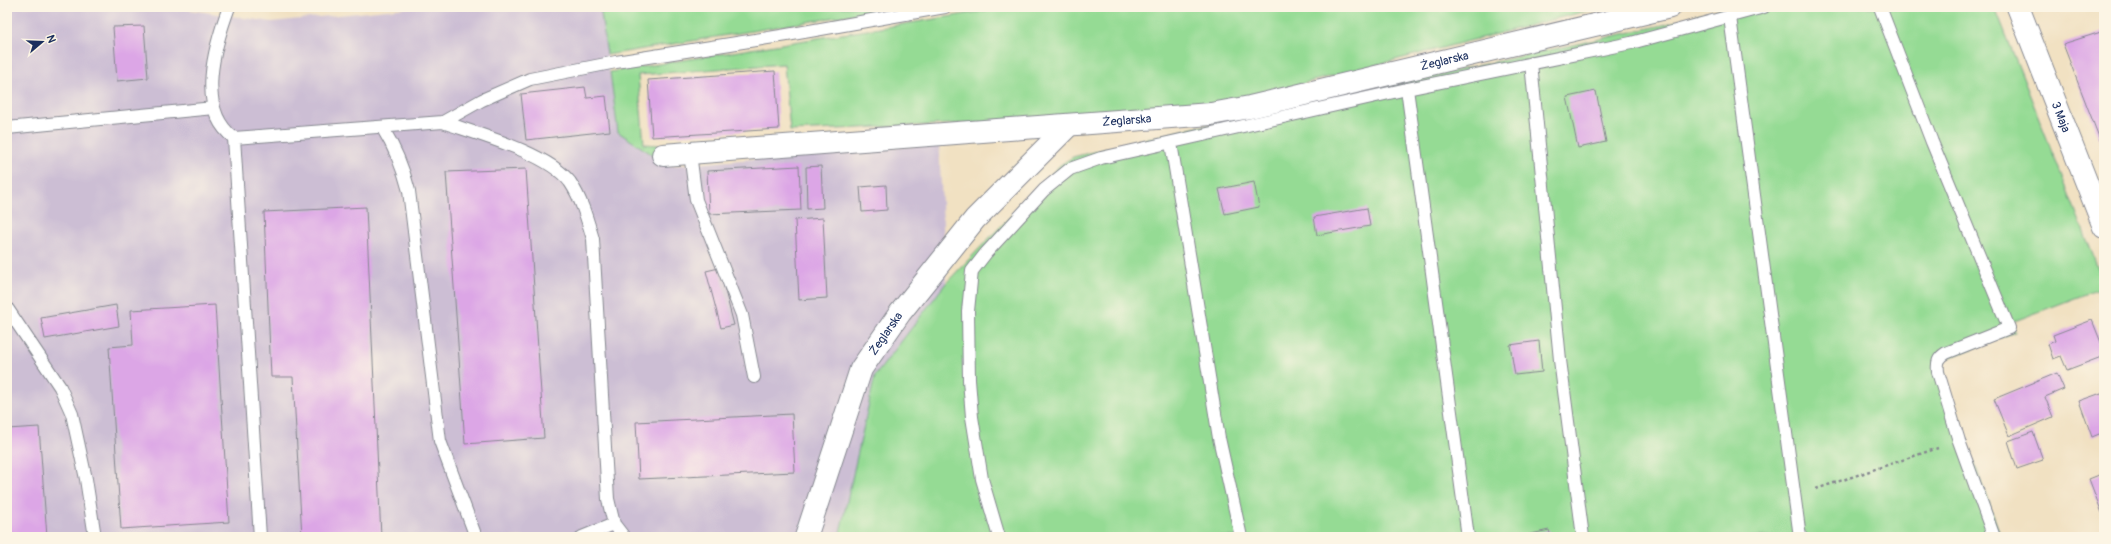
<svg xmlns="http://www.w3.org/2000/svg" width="2111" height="544" font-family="Pangolin,sans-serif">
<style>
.industrial{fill:#ccbed4}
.green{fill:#95db94;stroke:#588579}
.building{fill:#dca6e6}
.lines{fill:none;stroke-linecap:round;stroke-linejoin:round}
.service-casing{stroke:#868890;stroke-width:14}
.minor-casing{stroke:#868890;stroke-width:24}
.path{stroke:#868890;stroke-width:2.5;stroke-dasharray:3 3;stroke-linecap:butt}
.service{stroke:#fff;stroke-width:12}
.minor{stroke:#fff;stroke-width:22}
.labels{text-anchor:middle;stroke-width:3.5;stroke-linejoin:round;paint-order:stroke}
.street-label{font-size:12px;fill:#1b2f5e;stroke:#fcf5e5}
</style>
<rect width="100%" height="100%" fill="#fcf5e5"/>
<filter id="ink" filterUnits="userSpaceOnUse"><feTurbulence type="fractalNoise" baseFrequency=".025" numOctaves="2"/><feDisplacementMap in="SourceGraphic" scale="8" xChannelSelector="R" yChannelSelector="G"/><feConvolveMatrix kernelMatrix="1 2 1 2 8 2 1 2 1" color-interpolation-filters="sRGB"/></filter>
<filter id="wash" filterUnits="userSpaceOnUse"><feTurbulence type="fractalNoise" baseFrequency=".012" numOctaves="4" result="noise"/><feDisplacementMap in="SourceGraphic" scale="16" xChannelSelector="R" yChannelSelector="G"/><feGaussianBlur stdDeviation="0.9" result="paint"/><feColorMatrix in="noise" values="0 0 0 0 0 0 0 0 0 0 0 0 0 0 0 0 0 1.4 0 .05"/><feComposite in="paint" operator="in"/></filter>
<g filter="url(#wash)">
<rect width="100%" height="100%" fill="#f1e1c2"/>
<path class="industrial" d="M7,7H170L272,22L416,7H600L618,132L669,166L939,144L946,283L875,376L839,537H7Z"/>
<path class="green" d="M600,7H897L607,55Z
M1008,7H1602L1231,102L976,123L790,131L784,64L638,75L644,144L658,145L659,159L618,132L610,72Z
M1728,7H1995L2104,283V287L2012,322L2015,332L1946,359L1943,365L1948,389L2001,537H839L875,376L946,283L1060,165L1073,157L1175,132L1659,26Z"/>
<g id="blocks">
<path class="building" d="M144,26L148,78L117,81L113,27Z
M2104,31V150L2063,44Z
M775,71L779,129L652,137L648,80Z
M585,87L587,98L606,96L610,131L526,140L521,94Z
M1596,91L1606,142L1578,148L1567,97Z
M799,166L801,210L709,214L707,171Z
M821,166L823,208L807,209L806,167Z
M526,169L544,438L465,444L446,172Z
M1254,182L1259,207L1225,214L1219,189Z
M886,185L887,210L862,212L860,187Z
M366,207L381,537H302L293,377H271L264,212Z
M1367,208L1370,226L1317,235L1314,217Z
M823,218L827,298L799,300L795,220Z
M719,268L734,325L721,328L706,271Z
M116,305L119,326L45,339L41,318Z
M215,305L229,522L121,529L109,347L133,345L131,310Z
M2092,320L2104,350V356L2067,370L2061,356L2053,359L2048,344L2055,341L2053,335Z
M1539,341L1542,372L1515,375L1510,345Z
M2057,373L2064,389L2045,397L2053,417L2009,436L1994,399Z
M2104,392V432L2092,437L2079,401Z
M792,414L795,472L639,479L636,422Z
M39,427L47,537H7V429Z
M2033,432L2043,460L2017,469L2008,441Z
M2104,473V513H2102L2089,479Z
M1549,530L1551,537H1522V536Z"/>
</g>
</g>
<g filter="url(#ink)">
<use href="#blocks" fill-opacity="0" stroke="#868890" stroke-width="1"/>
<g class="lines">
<g class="service-casing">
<path id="service" d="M229,7C215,45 195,109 234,138L443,122L482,100L530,79L616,62L787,35L945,7
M1880,7L1932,142L2009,328L1946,353C1938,358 1937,362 1938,372L1959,441L1994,537
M1730,17L1800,537
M1531,63L1560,360L1583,537
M1407,89L1468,537
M443,122C477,134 548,153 570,182C582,200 587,219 593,239L608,499L614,524L624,537
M382,127C395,148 403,167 409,191L440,441L476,537
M7,128L214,108
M234,138L260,537
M1171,143L1219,438L1241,537
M690,153L696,200L742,315L754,377
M7,308L60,387L72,414L86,479L95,537
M582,537L614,524
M999,537L982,479L972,417L969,380L968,311L972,271L986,253L1044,190L1070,169L1101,158L1407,89L1631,43L1764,7"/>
</g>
<g class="minor-casing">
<g id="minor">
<path id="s1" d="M2018,7L2104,227"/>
<path id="s2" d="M663,155L1211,114L1250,107L1670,7"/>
<path id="s3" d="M806,537L861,369L900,313L975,219L1069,125"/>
</g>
</g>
<path class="path" d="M1816,489L1938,448"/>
<use href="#service" class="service"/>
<use href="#minor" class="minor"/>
</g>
</g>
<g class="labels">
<g class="street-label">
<text dy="4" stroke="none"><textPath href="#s2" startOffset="789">Żeglarska</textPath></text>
<text dy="4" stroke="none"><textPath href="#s1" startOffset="118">3 Maja</textPath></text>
<text dy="4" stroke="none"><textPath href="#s2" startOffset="465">Żeglarska</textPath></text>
<text dy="4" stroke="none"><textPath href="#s3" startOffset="220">Żeglarska</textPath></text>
</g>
</g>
<rect width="2111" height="544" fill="none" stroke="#fcf5e5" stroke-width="24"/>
<g transform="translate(42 42) rotate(71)" stroke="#fcf5e5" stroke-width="3" paint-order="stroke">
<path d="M0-3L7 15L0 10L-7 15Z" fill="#1b2f5e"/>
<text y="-6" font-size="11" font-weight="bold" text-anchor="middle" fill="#1b2f5e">N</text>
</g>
</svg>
